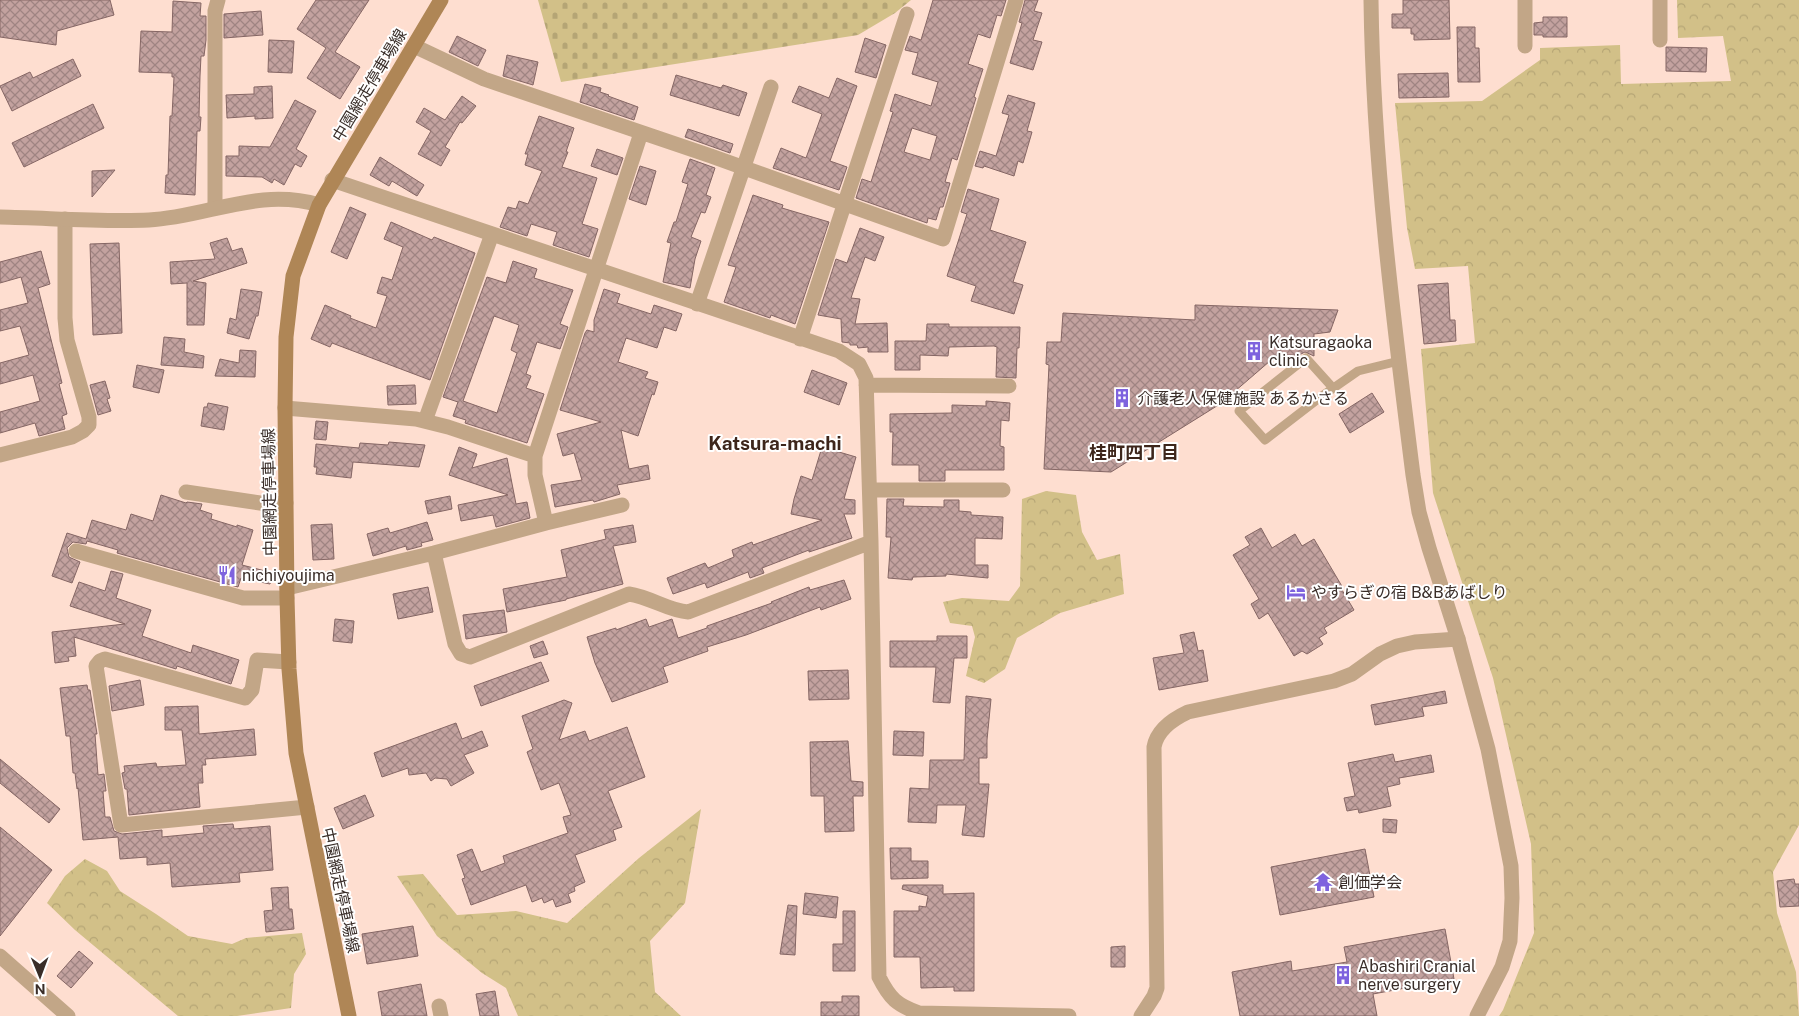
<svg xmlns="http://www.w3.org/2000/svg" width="1799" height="1016" font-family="'Public Sans','Noto Sans JP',sans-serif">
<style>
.forest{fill:url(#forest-crowns)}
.cemetery{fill:url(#cemetery-stones)}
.building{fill:url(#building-cross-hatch);stroke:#856664;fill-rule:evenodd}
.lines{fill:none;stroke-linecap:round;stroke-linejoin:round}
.service{stroke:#c2a687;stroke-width:9}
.minor{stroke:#c2a687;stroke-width:15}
.tertiary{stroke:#c2a687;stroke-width:15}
.secondary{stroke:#af8656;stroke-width:15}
.labels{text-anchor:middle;stroke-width:4;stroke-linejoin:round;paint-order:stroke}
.street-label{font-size:16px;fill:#392d28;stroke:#fff}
.poi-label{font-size:16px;fill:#392d28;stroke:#fff;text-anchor:start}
.neighbourhood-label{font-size:18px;font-weight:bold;fill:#3d261b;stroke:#fff}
.quarter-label{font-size:19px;font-weight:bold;fill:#3d261b;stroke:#fff}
</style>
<defs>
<pattern id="forest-crowns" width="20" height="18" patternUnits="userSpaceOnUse" patternTransform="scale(1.25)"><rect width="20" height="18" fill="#d2c088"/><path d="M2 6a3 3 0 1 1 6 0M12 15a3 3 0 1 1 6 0" fill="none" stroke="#b5a575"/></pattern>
<pattern id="cemetery-stones" width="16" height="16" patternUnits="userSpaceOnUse" patternTransform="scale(1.25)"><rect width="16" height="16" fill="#d2c088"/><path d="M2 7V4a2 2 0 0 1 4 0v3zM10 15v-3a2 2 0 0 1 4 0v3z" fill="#b5a575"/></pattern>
<pattern id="building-cross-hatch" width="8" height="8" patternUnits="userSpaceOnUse" patternTransform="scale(1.25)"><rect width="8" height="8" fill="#c3a29f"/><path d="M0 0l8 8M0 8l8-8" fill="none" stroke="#9f8482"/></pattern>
</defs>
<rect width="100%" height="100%" fill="#feded0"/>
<path class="forest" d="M1677,0H1799V825L1773,872L1777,913L1796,972L1799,1016H1499L1503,1010L1534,933L1531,844L1493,678L1433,493L1421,349L1475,343L1468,266L1415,269L1407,228L1395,103L1482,101L1540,60V48L1620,45L1621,84L1731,81L1723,36L1678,38Z
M1046,491L1076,495L1082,532L1097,560L1120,554L1124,594L1060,613L1017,638L1005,669L984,683L966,676L975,637L972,626L950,623L943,602L962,598L1009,601L1020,586L1022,499Z
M701,809L685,903L650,941L655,992L681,1016H518L506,988L482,973L437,936L397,876L423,874L457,915L516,911L567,923L639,858Z
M85,859L107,871L120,891L156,914L188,936L232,944L246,938L302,933L306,954L294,974L291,1008L237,1016H178L75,930L47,903L65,876Z"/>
<path class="cemetery" d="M538,0H911L895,13L858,35L561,82Z"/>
<path class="building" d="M0,0H110L114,15L57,31L56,45L0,37Z
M316,0H369L335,52L360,67L340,99L307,78L326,48L297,29Z
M933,0H1006L1001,16L997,15L990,38L978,34L968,64L983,69L974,97L976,98L957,160L952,158L945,182L950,183L943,207H940L936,220L928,218L927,223L856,198L862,179L871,182L893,112L890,111L895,94L931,106L938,82L912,74L918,53L905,50L910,36L921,40ZM912,128L937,136L930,160L904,152Z
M1025,0H1038L1034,11L1042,13L1033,40L1042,42L1033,70L1010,63L1022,23L1019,22Z
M1403,0H1449L1450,39L1414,40V34H1411V28H1392V14H1403Z
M173,1L201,3L200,16H206V40L204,56H201L200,76L199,117H201L200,131H197L195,195L165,193L166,175H168L170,116H172L174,77H172V73L139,72L141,31L172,32Z
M261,11L263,35L224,38V14Z
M1543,17H1567V37H1543V35H1534V23L1543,22Z
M1457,27H1475V48H1479L1480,82H1458Z
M457,36L486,50L478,66L449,52Z
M865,38L886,45L876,78L855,72Z
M269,40L294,41L292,73L268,72Z
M1666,47L1707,48L1706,72L1666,71Z
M507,55L538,62L533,85L503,76Z
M73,59L81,76L12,111L0,86L30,72L33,78Z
M1448,73L1449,97L1399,98L1398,74Z
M676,75L721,88L723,85L747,93L739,116L670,95Z
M837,78L857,86L830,161L847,167L839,190L773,168L781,148L806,158L822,114L792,102L799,86L829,98Z
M585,84L601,88L600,92L609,95L608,96L638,107L634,120L580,102Z
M272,86L273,118L255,119V116L227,118L226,95L254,94V87Z
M1008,95L1035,103L1027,131L1032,132L1023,163L1018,161L1014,176L984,166L983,168L975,166L980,151L996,156L1009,115L1002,113Z
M462,96L476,106L462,123L460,122L445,147L450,150L441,166L418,154L431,131L416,122L424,108L445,120Z
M295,100L316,111L296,149L307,156L301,167L295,164L284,185L274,179L272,183L262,177L226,176V156H239V146L270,147Z
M93,104L104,128L24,167L12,143Z
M539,116L574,128L566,152H568L562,167L597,178L582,224L598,229L589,257L553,245L557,232L531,224L527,236L500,227L508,207L516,209L519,201L528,204L542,171L525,165L528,154H525Z
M688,129L733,144L730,153L685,137Z
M597,149L623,158L617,175L591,166Z
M380,157L424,185L417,196L392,181L389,186L370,175Z
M690,159L715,168L706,195L711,197L705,213L701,212L691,237L701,241L695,259L690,288L663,282L671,243L667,242L674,222H676L688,184L682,182Z
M640,166L656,171L646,205L629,199Z
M115,170L92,197V171Z
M968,189L999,199L990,230L1026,242L1013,282L1023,285L1014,314L971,301L976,286L947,276L967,214L961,212Z
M753,195L783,205L782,208L829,222L795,324L771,315L770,318L724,302L736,267L728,265Z
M350,207L366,214L347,259L331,252Z
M391,222L432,240L434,237L475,253L430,380L332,343L330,347L311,339L325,305L351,316L350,318L376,328L387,296L377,293L382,277L392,280L403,247L384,239Z
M860,228L884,237L875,261L865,257L851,298L860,299L855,324L887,323L888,352H868V347L858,348L857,345H850V343L842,342L841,319L818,315L836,259L847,263Z
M227,238L232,251L242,248L247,263L193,281L206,283L204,325H187V283L171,284L170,262L215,259L210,243Z
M119,243L122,333L93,335L90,244Z
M41,251L50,284L38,288L62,383L59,384L67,414L62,416L65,429L39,436L35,423L0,433V412L40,401L33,375L0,384V363L29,355L20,326L0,331V310L28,303L21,277L0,283V262Z
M513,261L537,269L534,278L573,290L560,324L568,327L560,349L537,342L526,374L531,376L526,388L544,394L527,443L465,423L466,420L453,416L458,402L443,397L487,277L506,283ZM494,316L519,325L511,350L517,353L497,413L463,401Z
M1448,283L1450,320H1455L1456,341L1424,344L1418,285Z
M241,289L262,292L258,316H256L249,339L227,333L230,318L236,320Z
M604,289L620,294L617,303L651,314L654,305L682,314L676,331L664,327L657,348L626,338L618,362L648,372L645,378L658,382L654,395L652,394L638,436L621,430L629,469L648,465L650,479L617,485L620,494L594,502L593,500L555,507L551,485L582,480L574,453L563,456L557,434L601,422L560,410L585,333L587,330L594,332V320Z
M1195,305L1338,310L1330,332L1314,334V356L1305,352L1299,355H1277L1220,404L1111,472L1044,469L1049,365L1046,364L1047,342H1061L1063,313L1195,320Z
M927,324H949V327H1020L1019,348H1017L1016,378L996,377L997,347L994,346L949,347L948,356L920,355V370H895V341H926Z
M164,337L185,339L184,352L204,356L203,368L161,365Z
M240,350L256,351L255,377L215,376L220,359L239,363Z
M137,365L164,370L159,393L133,387Z
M812,370L847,383L839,405L804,392Z
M105,381L110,398L107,399L111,411L98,415L90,385Z
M415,385L416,404L388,405L387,386Z
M1372,393L1384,412L1350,433L1339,414Z
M986,401L1010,403L1009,421L1001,420L1000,446L1004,447V470H945V481H919V465H892L893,432H890V414L952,413V405L986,406Z
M208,403L228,407L224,430L201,426L204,407H207Z
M316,421L328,422L326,440L314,439Z
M389,442L425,445L419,467L353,462L351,478L316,474L317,467H314L316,444L359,448L360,443L388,445Z
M459,447L477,454L472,468L507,458L516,504L527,502L530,518L496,527L493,515L461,521L458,505L508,495L449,475Z
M822,447L856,457L844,499L855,500V514H844L852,538L809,552V550L762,568L764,573L750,578L748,572L707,588L705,583L673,594L667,578L705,563L708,568L734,557L732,550L752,542L753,545L822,520L791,514L794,499L801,476L812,480Z
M161,495L186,503L187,502L202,504L200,510L212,514L211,519L237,527V525L253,530L242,565L273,573L270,584L241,578L238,587L117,553L118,550L87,541L86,544L73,542L67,548L69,557L80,562L72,583L52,576L67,533L86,539L92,520L126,530L131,514L153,521Z
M450,496L452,509L428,514L425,501Z
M887,499H904L903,506L944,507V500H959V511L971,512V515L1003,517L1002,539L975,538V565H988V578L946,574V576L913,577L912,580L888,578L891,537H886Z
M427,522L433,540L421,543L422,546L407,550L406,546L373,556L367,534L388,528L390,533Z
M332,524L334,559L313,560L311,525Z
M633,525L636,542L613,546L623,584L566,599V600L507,612L503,589L567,577L561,550L606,539L604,530Z
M1261,528L1272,548L1295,534L1302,546L1314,539L1343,588L1342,590L1354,610L1324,628L1327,633L1319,638L1323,644L1307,654L1302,651L1294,656L1268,613L1259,619L1251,604L1259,599L1233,555L1250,545L1245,537Z
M111,571L123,574L116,598L151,610L142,636L191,653L193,645L239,660L231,684L177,666L176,669L74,637L76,656L68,657L69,661L55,663L52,632L125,624L70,606L79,582L105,591Z
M844,580L851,599L821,610L820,607L746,635L707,647L708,651L663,667L668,682L612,702L595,663L587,637L616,628V630L646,619L649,627L672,619L678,638L707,628V626L772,603L771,602L809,587L810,590Z
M428,587L433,612L398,619L393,594Z
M504,610L507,632L466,639L463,615Z
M335,619L354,621L352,643L333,641Z
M1194,632L1198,651L1203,650L1208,681L1159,690L1153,658L1184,653L1180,635Z
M937,636H967V658H954L950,703L933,702L936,667H890V641H937Z
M543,641L548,654L534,658L530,646Z
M541,662L549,681L481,706L474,686Z
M848,670L849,699L809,700L808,671Z
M140,680L144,705L112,711L109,686Z
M87,685L88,690H90L97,734H95L98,775L104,774L106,791H103L105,817H110L114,831L122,834L162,830V837L204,833L203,826L233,824L234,829L270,826L273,870L239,873L240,882L172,887L170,863L147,865V857L120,859L118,837L83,840L78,788L77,789L75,773H73L70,736H66L60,688Z
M1445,691L1447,703L1422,707L1424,716L1375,725L1371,705Z
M966,696L991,699L987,740V758H979V784H989L984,837L962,835L966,805H937L936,823L908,822L910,788L929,789L930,760H964Z
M564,700L572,703L559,740L585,731L589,741L627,727L645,777L608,791L622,827L613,830L616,840L575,855L585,882L574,887L575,891L568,894L571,902L556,907L553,899L544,903L542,898L532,902L526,885L471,905L462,879L465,878L457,855L472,849L481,872L505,863L503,856L568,833L563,817L571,815L559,783L541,790L527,752L533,749L522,716Z
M198,706L199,734L254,729L256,755L205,759L206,765H202L203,783H198L200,807L129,815L127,789H125L122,773L125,772L124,766L156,763L157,767L186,765L182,730H165V707Z
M456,723L462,739L482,731L488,746L464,755L474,773L451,786L447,779L435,778L431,781L426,773L409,775L408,768L382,777L374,753Z
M894,731L924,732L923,756L893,755Z
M848,741L851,781L863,782V796H853L854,831L825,832L824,796H811L810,742Z
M1393,754L1395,762L1431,755L1434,772L1399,778L1400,784L1387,787L1391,806L1359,813L1358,809L1347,811L1344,798L1355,796L1348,763Z
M0,759L60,809L49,823L0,783Z
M365,795L374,816L343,829L334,808Z
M1383,819L1397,820L1396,833L1383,832Z
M0,827L52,870L0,936Z
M890,848H911V861H928V878L891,879Z
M1365,849L1374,897L1280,915L1271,867Z
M1794,879L1795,884H1799V906L1780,907L1777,881Z
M903,885H943V894L974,893V991H954V987L921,988L920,957H894V911H919V906L926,907L928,896L902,889Z
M288,887L289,909H292L294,929L266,932L264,911L273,910L271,888Z
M805,893L838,897L836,918L803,914Z
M788,905L797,906L795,955L780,954Z
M843,911H855V971H833V944H843Z
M413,926L418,956L367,964L362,934Z
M1445,929L1454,979L1373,994L1377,1016H1240L1232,972L1291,961L1292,971L1347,962L1344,947Z
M1125,946V967H1111V947Z
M79,951L93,963L71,988L57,976Z
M421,984L427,1016H382L378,992Z
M495,991L499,1016H480L476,994Z
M842,996H859V1016H821V1002H842Z"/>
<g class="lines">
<path class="service" d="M1333,388L1306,358L1239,411L1265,440L1322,396L1358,371L1399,361"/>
<path class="minor" d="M1525,0V46
M1660,40V0
M414,46L484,79L711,156L943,239L1016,0
M332,180L839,351L859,364L866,378L871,542L879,977C890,999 897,1005 919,1013L1069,1016
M215,208V11L218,0
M697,304L771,87
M800,339L907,14
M866,385L1009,386
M285,408L416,419L448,427L535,456
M425,421L492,234
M0,455L72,437L83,431L89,425V417L67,340L65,318V219
M870,490H1003
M186,492L267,504L286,503
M546,523L622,505
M76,551L243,598H287
M434,553L455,644L461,654L470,657L629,594C650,597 669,611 688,612L871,542
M287,588L434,553L546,523L535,475V456L641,133
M289,662L257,660L252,690L245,698L105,659L100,661L96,666L121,825L307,807
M0,956L68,1016
M439,1006L441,1016
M1141,1016L1154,996L1157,988L1154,747C1157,730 1173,719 1188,712L1334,681L1352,674L1380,654L1397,646L1415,642L1458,639"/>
<path class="tertiary" d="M1371,0C1373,159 1393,317 1413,475L1419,512L1429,548L1458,639L1488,749L1511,866L1512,898L1510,941L1502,967L1477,1016
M0,217C50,218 100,222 149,220C208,217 258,187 319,205"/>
<path class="secondary" d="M349,1016L296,753L289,669L287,598L285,408L286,337L293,276L319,205L441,0"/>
</g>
<defs>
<g id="building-bare" transform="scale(1.5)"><path d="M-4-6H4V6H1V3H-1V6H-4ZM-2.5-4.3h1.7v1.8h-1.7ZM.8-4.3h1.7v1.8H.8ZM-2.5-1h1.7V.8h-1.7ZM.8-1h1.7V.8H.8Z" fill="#7e63de" stroke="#fff" stroke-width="2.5" paint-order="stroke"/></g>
<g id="restaurant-bare" transform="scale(1.5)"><path d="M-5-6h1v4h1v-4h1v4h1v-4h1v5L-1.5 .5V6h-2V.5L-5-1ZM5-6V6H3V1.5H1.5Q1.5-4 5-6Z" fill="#7e63de" stroke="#fff" stroke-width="2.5" paint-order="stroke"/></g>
<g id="hotel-bare" transform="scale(1.5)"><path d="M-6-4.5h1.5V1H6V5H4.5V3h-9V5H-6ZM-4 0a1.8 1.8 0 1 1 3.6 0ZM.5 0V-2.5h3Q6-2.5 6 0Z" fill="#7e63de" stroke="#fff" stroke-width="2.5" paint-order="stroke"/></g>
<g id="temple-bare" transform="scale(1.5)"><path d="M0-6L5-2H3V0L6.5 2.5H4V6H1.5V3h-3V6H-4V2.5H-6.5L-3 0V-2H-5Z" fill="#7e63de" stroke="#fff" stroke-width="2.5" paint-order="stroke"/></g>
</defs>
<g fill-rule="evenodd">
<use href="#building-bare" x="1254" y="351"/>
<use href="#building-bare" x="1122" y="398"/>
<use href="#restaurant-bare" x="227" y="575"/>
<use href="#hotel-bare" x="1296" y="592"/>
<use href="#temple-bare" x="1323" y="882"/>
<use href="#building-bare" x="1343" y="975"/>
</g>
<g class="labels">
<g class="street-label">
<text transform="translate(369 85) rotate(-59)" y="6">中園網走停車場線</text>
<text transform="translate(269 492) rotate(-91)" y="6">中園網走停車場線</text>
<text transform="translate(341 890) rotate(78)" y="6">中園網走停車場線</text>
</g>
<g class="poi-label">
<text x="1269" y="348">Katsuragaoka<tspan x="1269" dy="18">clinic</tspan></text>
<text x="1137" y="404">介護老人保健施設 あるかさる</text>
<text x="242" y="581">nichiyoujima</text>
<text x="1311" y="598">やすらぎの宿 B&amp;Bあばしり</text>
<text x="1338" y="888">創価学会</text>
<text x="1358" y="972">Abashiri Cranial<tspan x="1358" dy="18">nerve surgery</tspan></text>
</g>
<g class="neighbourhood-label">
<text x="1134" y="459">桂町四丁目</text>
</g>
<g class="quarter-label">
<text x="775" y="450">Katsura-machi</text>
</g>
</g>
<g transform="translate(40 976) rotate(179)" stroke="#ffffff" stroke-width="4" paint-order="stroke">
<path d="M0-4L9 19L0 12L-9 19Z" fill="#392d28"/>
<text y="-8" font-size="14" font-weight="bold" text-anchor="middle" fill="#392d28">N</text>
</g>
</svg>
